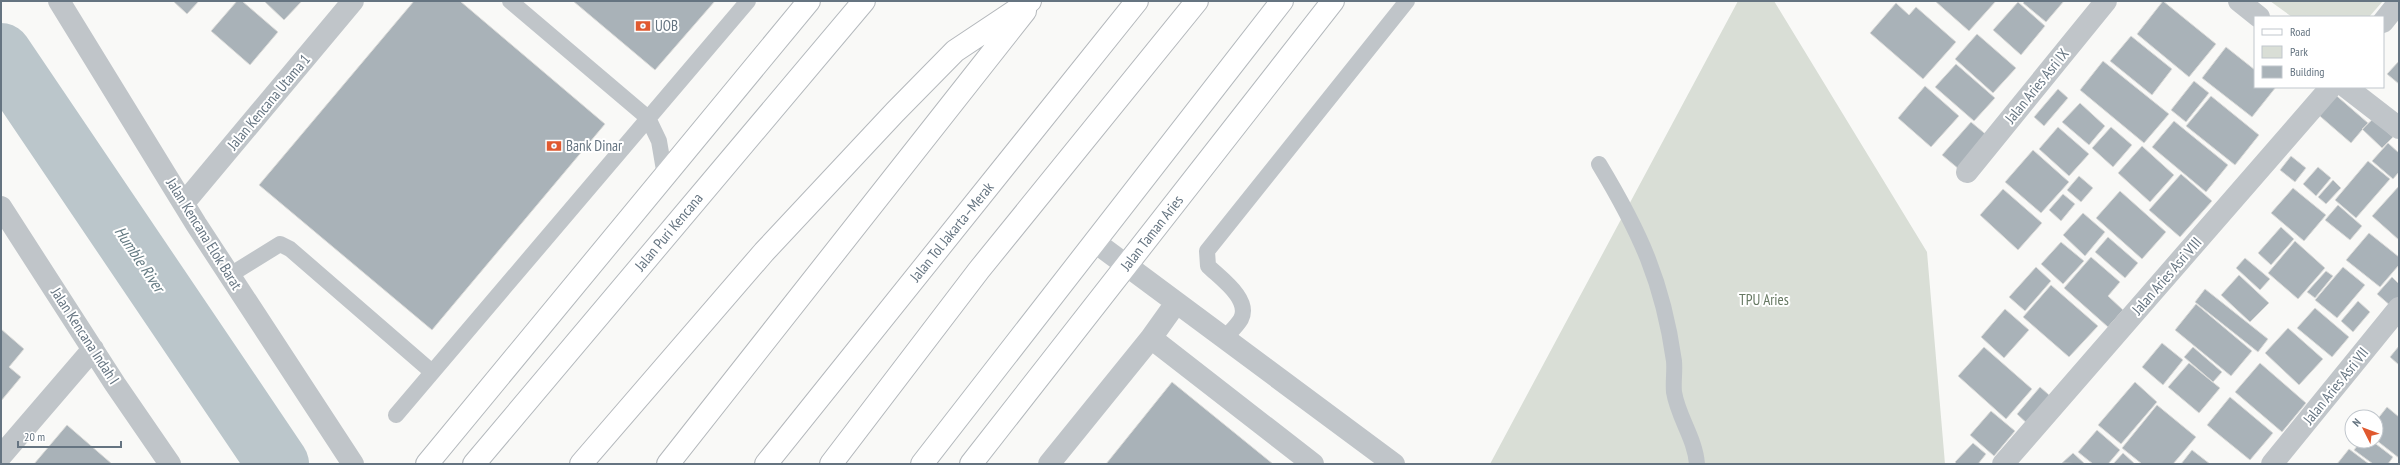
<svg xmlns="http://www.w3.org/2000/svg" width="2400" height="465" font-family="'PT Sans Narrow',sans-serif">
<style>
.green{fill:#d9ded6}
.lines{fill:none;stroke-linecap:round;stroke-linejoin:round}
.river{stroke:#bbc6cb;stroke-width:62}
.building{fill:#a9b2b8;stroke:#dbdbd9}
.primary-casing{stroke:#b4b9bd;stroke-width:24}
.motorway-casing{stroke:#b4b8bc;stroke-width:24}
.service{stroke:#c0c5c9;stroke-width:16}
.minor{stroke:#c0c5c9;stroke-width:22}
.primary{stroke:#fff;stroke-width:22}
.motorway{stroke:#fff;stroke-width:22}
.labels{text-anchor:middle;stroke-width:4;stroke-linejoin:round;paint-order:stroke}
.poi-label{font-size:15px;fill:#657481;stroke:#fff;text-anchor:start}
.street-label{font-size:15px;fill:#657481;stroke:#fff}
.park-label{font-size:15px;fill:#677963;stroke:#fff}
.water-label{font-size:16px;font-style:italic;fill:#647a82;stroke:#fff}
</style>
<rect width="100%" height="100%" fill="#f9f9f7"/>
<path class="green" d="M1738,1H1774L1927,252L1945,464H1490Z
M2270,1H2383L2369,17H2292Z"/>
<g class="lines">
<path class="river" d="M1,54L278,464"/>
</g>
<path class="building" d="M173,1H199L187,14Z
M237,1H242L278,32L250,65L211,31Z
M264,1H302L284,20Z
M414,1H460L605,124L432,330L259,185Z
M573,1H715L655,70Z
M1935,1H1996L1969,31Z
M2025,1H2064L2046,22L2023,3Z
M2163,1L2216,44L2189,77L2137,34Z
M2018,2L2045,26L2021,55L1993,30Z
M1896,3L1909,15L1916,7L1956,42L1923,79L1870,33Z
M1977,34L2016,68L1993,93L1955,59Z
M2131,36L2172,69L2152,95L2110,61Z
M2226,47L2255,70V87H2276L2252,117L2202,78Z
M2103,61L2169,114L2144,143L2080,90Z
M2399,61V84L2387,74Z
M1956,64L1995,98L1974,121L1935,87Z
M2194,81L2209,93L2186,122L2171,110Z
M1925,86L1959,116L1931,147L1898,118Z
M2058,89L2068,98L2044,126L2034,117Z
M2331,91L2368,123L2351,143L2314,111Z
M2211,96L2259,135L2235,165L2186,126Z
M2080,103L2105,126L2089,145L2062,122Z
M2373,119L2393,137L2382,148L2362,129Z
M2174,121L2228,165L2206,192L2152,147Z
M1971,122L1989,137L1960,170L1942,155Z
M2058,127L2089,154L2069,176L2039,149Z
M2111,127L2132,145L2113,167L2092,148Z
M2388,143L2399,153V172L2393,179L2372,161Z
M2142,146L2174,175L2150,202L2118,173Z
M2033,150L2069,182L2041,213L2005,182Z
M2291,156L2306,168L2295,182L2280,170Z
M2368,161L2390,179L2356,218L2335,200Z
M2318,167L2331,178L2316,196L2303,184Z
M2181,174L2212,201L2180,237L2149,210Z
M2079,176L2093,188L2081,202L2067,190Z
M2333,180L2341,188L2326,204L2318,197Z
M2399,186V240L2372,216Z
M2293,188L2326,215L2304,241L2271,213Z
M2003,189L2042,223L2018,250L1980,215Z
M2120,191L2166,232L2142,259L2096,218Z
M2063,194L2075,204L2061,221L2049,210Z
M2338,205L2362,226L2350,240L2325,220Z
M2083,213L2105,232L2085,256L2063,235Z
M2281,227L2294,239L2271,265L2258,253Z
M2369,233L2399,257V265L2380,287L2346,260Z
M2108,237L2138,263L2125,278L2095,252Z
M2295,241L2325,268L2298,299L2268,273Z
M2061,242L2084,261L2063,284L2041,264Z
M2091,257L2120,282L2108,296L2123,310L2108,327L2064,288Z
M2245,258L2270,279L2260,290L2236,268Z
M2036,267L2051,281L2025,311L2009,297Z
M2343,267L2365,285L2337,318L2315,300Z
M2326,271L2333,276L2315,298L2307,292Z
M2239,275L2269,303L2250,322L2221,295Z
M2392,277L2399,284V299L2392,307L2377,294Z
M2051,285L2098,326L2069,357L2023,317Z
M2205,289L2268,339L2258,352L2195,302Z
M2358,301L2370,312L2353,332L2341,321Z
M2196,304L2252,351L2231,376L2175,330Z
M2315,308L2349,337L2332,357L2297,328Z
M2005,309L2029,330L2004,358L1981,337Z
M2288,328L2323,359L2299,385L2265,353Z
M1,329L24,349L9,367L21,377L1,401Z
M2162,343L2183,360L2163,385L2142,367Z
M2399,346V365L2390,357Z
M1984,347L2032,389L2006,419L1958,376Z
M2193,347L2222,372L2213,382L2184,357Z
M2189,363L2220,388L2199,413L2168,387Z
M2260,363L2306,403L2282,432L2235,392Z
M1172,382L1273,464H1106Z
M2135,382L2157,402L2121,444L2098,425Z
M2040,387L2056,401L2032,428L2017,414Z
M2230,397L2273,433L2250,460L2207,425Z
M2157,405L2196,437L2173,464H2142L2122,448Z
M2387,407L2399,417V458L2376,440V421Z
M1991,411L2015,431L1994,456L1970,435Z
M67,425L112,464H34Z
M2097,430L2120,450L2108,464H2093L2078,452Z
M2361,441H2372L2393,457L2388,464H2373L2354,450Z
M1973,443L1986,454L1978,464H1957L1955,462Z
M2349,449L2369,464H2337Z
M2192,450L2210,464H2181Z
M2073,453L2085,464L2062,463Z
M2123,453L2135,464H2113Z"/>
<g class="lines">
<g class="primary-casing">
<path id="primary" d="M427,464L809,1
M474,464L864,1
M922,464L1282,1
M971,464L1333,1"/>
</g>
<g class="motorway-casing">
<path id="motorway" d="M581,464L764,252L895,112L955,51L1030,1
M668,464L1025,11
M766,464L1137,1
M831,464L979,270L1197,1"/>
</g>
<path class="service" d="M510,1L648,118L659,141L665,176
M1599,164C1640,232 1663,282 1674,361C1675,371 1673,382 1674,392C1678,417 1695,438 1697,464
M230,275L280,244L290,249L432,372
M1224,339C1229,333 1237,326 1241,319C1251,299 1220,278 1208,266L1207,251L1407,1
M396,415L748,1"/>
<path class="minor" d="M59,1L196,224L353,464
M2239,1L2259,17
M2383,22L2399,2
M2346,87L2399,128
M1967,172L2106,1
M184,203L353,1
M1,207L115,384L170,464
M1095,242L1394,464
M1151,338L1176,303
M1,456L93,349
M1049,464L1151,338L1313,464
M2003,464L2331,87
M2272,464L2399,308"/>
<use href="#primary" class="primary"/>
<use href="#motorway" class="motorway"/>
</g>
<defs>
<g id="bank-bare" transform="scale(1.2)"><path d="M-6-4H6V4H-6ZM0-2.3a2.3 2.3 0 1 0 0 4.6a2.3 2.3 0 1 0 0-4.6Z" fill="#e0592f" stroke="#fff" stroke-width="2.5" paint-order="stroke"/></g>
</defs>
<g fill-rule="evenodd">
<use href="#bank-bare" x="643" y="26"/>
<use href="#bank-bare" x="554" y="146"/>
</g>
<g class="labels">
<g class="poi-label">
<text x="655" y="31">UOB</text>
<text x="566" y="151">Bank Dinar</text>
</g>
<g class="street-label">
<text transform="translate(2037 86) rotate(-51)" y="5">Jalan Aries Asri IX</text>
<text transform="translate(269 102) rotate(-50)" y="5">Jalan Kencana Utama 1</text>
<text transform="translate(669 232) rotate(-50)" y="5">Jalan Puri Kencana</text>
<text transform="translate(952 232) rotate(-51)" y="5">Jalan Tol Jakarta–Merak</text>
<text transform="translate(1152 233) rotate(-52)" y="5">Jalan Taman Aries</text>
<text transform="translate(204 234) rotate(58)" y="5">Jalan Kencana Elok Barat</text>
<text transform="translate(2167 276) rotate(-49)" y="5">Jalan Aries Asri VIII</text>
<text transform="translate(85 336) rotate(57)" y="5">Jalan Kencana Indah I</text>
<text transform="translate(2336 386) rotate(-51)" y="5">Jalan Aries Asri VII</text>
</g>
<g class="park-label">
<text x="1764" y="305">TPU Aries</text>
</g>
<g class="water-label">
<text transform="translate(140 259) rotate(56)" y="6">Humble River</text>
</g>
</g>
<rect width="2400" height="465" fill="none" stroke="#657481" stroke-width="4"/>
<rect x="2254" y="16" width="130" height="72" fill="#ffffff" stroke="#c1c7cd"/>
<rect x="2262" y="29" width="20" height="6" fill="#ffffff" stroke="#c1c7cd"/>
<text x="2290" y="36" font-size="12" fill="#657481">Road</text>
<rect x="2262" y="46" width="20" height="12" fill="#d9ded6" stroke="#c1c7cd"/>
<text x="2290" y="56" font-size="12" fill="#657481">Park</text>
<rect x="2262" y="66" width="20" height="12" fill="#a9b2b8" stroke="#c1c7cd"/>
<text x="2290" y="76" font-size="12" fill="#657481">Building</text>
<g transform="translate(2364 429) rotate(312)"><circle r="19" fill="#ffffff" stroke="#c1c7cd"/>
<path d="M0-3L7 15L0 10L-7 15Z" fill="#e0592f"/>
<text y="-6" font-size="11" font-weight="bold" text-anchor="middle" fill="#657481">N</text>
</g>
<path d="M18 441v6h103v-6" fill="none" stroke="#657481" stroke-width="2"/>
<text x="24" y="441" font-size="12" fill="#657481" stroke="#ffffff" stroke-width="3" paint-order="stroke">20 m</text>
</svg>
